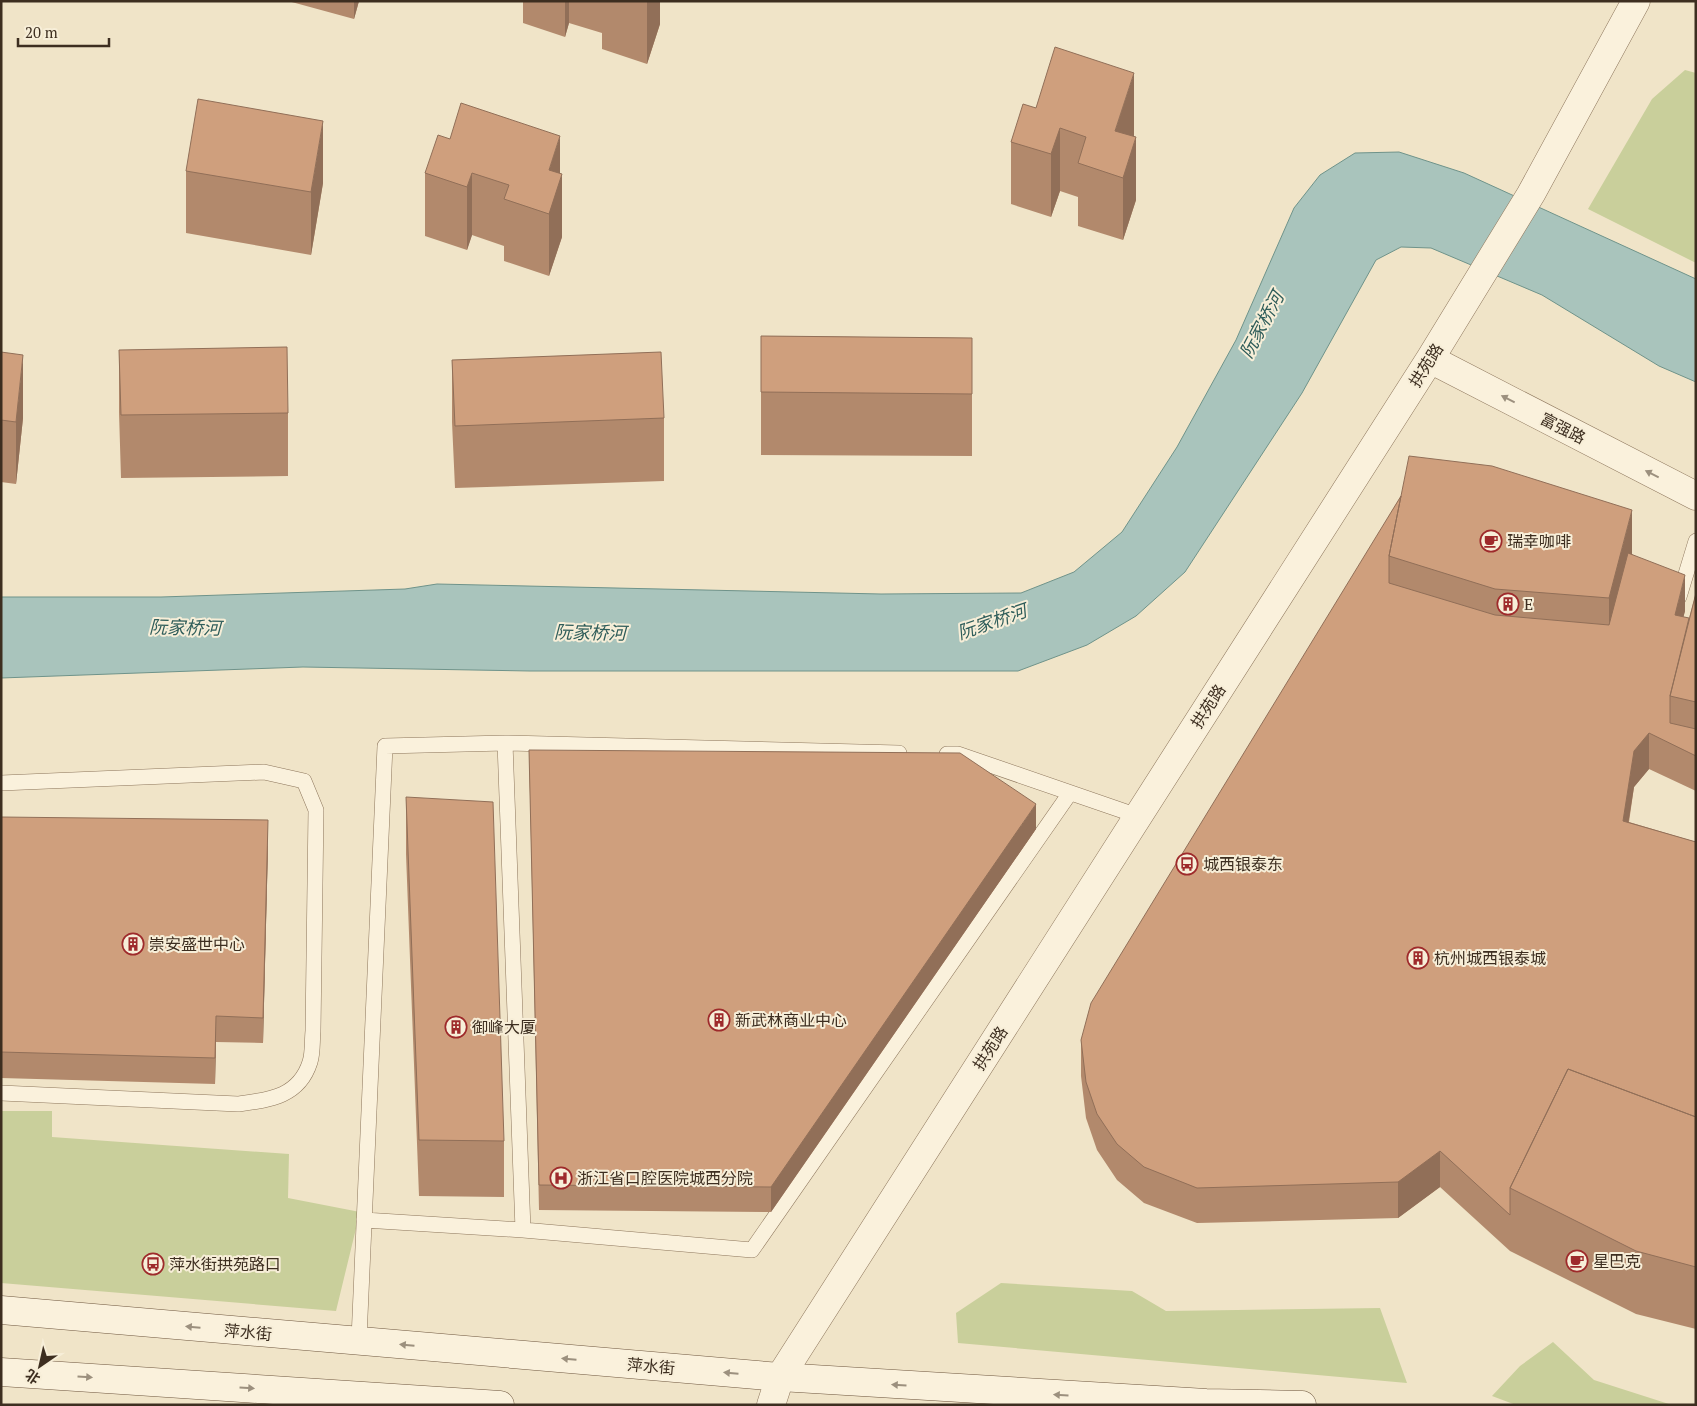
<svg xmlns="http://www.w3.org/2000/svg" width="1697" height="1406" font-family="'PT Serif','Noto Sans SC',serif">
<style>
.green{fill:#c9cf9b}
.water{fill:#a9c4bc;stroke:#6f938a}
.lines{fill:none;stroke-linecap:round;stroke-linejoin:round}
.lane-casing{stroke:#8d765c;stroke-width:16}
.street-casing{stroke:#8d765c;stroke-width:29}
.secondary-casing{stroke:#6f573f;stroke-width:29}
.lane{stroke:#faf1dc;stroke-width:15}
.street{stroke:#faf1dc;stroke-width:28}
.secondary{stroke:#faf1dc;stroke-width:28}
.wall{fill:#b2896c}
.shaded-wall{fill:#916f58}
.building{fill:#cf9f7d;stroke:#916f58}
.oneway{fill:#9c907e}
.labels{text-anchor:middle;stroke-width:4;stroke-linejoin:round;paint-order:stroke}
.street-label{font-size:16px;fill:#3d2e20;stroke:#f7eed8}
.poi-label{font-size:16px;fill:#3d2e20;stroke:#f7eed8;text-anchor:start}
.water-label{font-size:18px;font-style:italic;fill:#2f5d5a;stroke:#f7eed8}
</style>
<rect width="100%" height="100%" fill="#f0e4c8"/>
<path class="green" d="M1685,70L1696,73V263L1588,209L1652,99Z
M1,1111H52V1137L289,1154L288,1198L360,1212L336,1311L1,1283Z
M1001,1283L1132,1291L1166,1311L1380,1308L1407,1383L958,1343L956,1313Z
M1553,1342L1594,1380L1672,1405H1516L1492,1396L1520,1366Z"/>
<path class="water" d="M1399,152L1464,173L1696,279V382L1659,366L1542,295L1431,248L1401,247L1376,260L1302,393L1185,572L1136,616L1087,645L1018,671H530L303,667L1,678V597H161L405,589L437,584L881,594L1021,593L1074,572L1122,532L1177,447L1236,340L1294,208L1320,175L1355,153Z"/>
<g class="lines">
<g class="lane-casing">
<path id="lane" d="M1679,597L1696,541
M899,753L505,743L523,1230L752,1250L1070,793
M947,754H958L1138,816
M1,783L264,772L304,781L316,810L313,1031C312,1041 313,1053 310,1062C299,1097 269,1100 238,1104L1,1093
M364,1220L523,1230
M359,1339L385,746L505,743"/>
</g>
<g class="street-casing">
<path id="street" d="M1430,359L1696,496
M771,1405L780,1377L1430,359L1531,194L1636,1"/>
</g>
<g class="secondary-casing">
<path id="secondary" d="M1,1310L780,1377L1206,1403L1302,1405
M1,1372L500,1405"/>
</g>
<use href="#lane" class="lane"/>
<use href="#street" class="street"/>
<use href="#secondary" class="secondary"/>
</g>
<path class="wall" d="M288,1H359L354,19Z
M523,1H660V24L647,64L602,49V33L569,23L565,37L523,23Z
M1036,108L1134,136L1136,200L1123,240L1078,226V197L1060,191L1051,217L1011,204V142Z
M450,139L560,173L562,237L549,276L504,261V246L472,235L467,250L425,236V173Z
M186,171L323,183L311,255L186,233Z
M761,336L972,338V456L761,455Z
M119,350L288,413V476L121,478L119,412Z
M1,352L23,418L16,484L1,482Z
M452,360L664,418V481L455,488L452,422Z
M1401,496L1632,554L1685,611L1683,617L1689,618L1696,593V791L1649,769L1634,787L1629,822L1696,842V1329L1636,1314L1510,1251L1440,1187L1398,1218L1197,1223L1144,1203L1117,1180L1097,1150L1086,1118L1081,1076V1040Z
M529,750L1036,829L771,1212L539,1210Z
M406,797L504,1141V1197L419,1196L406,854Z
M1,817L268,846L263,1043L216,1042L215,1084L1,1078Z"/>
<path class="shaded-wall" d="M354,1H359L354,19Z
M565,1H569V23L565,37Z
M647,1H660V24L647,64Z
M1134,73V136L1120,177L1115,131Z
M323,121V183L311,255V192Z
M1060,128V191L1051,217V154Z
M560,136V180L562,174V237L549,276V170Z
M1136,137V200L1123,240V178Z
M472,173V235L467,250V187Z
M23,355V418L16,484V422Z
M1632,510V573L1609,661V598Z
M1685,575V611L1675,651V615Z
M1649,733V769L1634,787L1623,856V821L1634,751Z
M1036,804V829L771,1212V1187Z
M268,820V846L263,1043V1018Z
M216,1016V1042L215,1084V1058Z
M1440,1151V1187L1398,1218V1182Z"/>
<path class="building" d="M1055,47L1134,73L1115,131L1136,137L1123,178L1078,163L1086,137L1060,128L1051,154L1011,142L1023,104L1036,108Z
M198,99L323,121L311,192L186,171Z
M461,103L560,136L549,170L562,174L549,214L504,199L509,185L472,173L467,187L425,173L438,135L450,139Z
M761,336L972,338V394L761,392Z
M287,347L288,413L121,415L119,350Z
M1,352L23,355L16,422L1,420Z
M661,352L664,418L455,426L452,360Z
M1409,456L1492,466L1632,510L1609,598L1495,589L1389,556Z
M1401,496L1389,556V583L1495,615L1609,625L1628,553L1685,575L1675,615L1689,618L1670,696V723L1696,729V756L1649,733L1634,751L1623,821L1696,842V1117L1568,1069L1510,1188V1215L1440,1151L1398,1182L1197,1188L1144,1167L1117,1144L1097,1114L1086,1082L1081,1040L1091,1003Z
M1696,593V702L1670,696Z
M529,750L960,753L1036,804L771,1187L539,1185Z
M406,797L493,802L504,1141L419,1140Z
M1,817L268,820L263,1018L216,1016L215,1058L1,1052Z
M1568,1069L1696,1117V1267L1636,1251L1510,1188Z"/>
<defs><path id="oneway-solid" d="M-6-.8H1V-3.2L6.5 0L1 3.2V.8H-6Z" transform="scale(1.25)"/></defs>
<g class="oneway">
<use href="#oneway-solid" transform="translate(1508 399) rotate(-153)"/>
<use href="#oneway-solid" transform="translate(1652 474) rotate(-153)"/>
<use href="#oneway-solid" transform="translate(193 1327) rotate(-175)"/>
<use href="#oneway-solid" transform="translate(407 1345) rotate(-175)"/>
<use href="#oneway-solid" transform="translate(569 1359) rotate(-175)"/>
<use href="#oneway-solid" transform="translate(731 1373) rotate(-175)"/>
<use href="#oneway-solid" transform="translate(85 1377) rotate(4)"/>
<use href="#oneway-solid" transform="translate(899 1385) rotate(-177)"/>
<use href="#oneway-solid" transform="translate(247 1388) rotate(4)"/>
<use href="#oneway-solid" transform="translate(1061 1395) rotate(-177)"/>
</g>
<defs>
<g id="cafe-ring" transform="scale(1.125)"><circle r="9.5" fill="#f7eed8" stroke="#9e2a2b" stroke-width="1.5"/><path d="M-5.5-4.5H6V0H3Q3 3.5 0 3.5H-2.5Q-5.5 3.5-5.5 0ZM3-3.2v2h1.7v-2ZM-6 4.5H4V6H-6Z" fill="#9e2a2b"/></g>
<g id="building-ring" transform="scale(1.125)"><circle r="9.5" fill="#f7eed8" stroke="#9e2a2b" stroke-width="1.5"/><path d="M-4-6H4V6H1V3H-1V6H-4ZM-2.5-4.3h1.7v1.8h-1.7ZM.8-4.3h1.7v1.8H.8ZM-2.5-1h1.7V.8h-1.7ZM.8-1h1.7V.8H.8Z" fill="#9e2a2b"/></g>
<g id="bus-ring" transform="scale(1.125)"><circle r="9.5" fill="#f7eed8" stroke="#9e2a2b" stroke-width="1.5"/><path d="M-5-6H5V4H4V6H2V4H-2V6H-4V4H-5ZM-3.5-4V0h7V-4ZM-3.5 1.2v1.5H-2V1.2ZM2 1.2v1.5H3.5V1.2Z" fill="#9e2a2b"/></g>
<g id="hospital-ring" transform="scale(1.125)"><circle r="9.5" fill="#f7eed8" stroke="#9e2a2b" stroke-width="1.5"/><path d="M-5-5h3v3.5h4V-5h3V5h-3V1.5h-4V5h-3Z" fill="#9e2a2b"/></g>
</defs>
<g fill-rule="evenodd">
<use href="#cafe-ring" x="1491" y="541"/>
<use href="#building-ring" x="1508" y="604"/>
<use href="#bus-ring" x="1187" y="864"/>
<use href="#building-ring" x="133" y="944"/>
<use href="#building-ring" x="1418" y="958"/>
<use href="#building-ring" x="719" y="1020"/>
<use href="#building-ring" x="456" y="1027"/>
<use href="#hospital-ring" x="561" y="1178"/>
<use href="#cafe-ring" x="1577" y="1261"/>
<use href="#bus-ring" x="153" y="1264"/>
</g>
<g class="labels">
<g class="street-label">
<text transform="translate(1426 365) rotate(-58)" y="6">拱苑路</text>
<text transform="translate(1563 428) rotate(27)" y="6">富强路</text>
<text transform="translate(1208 706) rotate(-57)" y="6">拱苑路</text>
<text transform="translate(990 1048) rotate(-57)" y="6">拱苑路</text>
<text transform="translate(248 1332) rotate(5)" y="6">萍水街</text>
<text transform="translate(651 1366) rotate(5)" y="6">萍水街</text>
</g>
<g class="poi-label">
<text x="1507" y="547">瑞幸咖啡</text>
<text x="1524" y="610">E</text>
<text x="1203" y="870">城西银泰东</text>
<text x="149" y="950">崇安盛世中心</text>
<text x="1434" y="964">杭州城西银泰城</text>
<text x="735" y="1026">新武林商业中心</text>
<text x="472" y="1033">御峰大厦</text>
<text x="577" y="1184">浙江省口腔医院城西分院</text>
<text x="1593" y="1267">星巴克</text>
<text x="169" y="1270">萍水街拱苑路口</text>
</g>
<g class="water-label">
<text transform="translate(1262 325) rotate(-62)" y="6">阮家桥河</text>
<text transform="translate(992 622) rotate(-19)" y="6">阮家桥河</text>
<text transform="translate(185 628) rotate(1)" y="6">阮家桥河</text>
<text transform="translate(590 633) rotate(1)" y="6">阮家桥河</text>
</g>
</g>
<rect width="1697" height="1406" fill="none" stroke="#3d2e20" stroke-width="5"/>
<g transform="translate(40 1366) rotate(214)" stroke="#f7eed8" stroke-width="4" paint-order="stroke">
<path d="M0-4L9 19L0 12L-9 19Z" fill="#3d2e20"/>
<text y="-8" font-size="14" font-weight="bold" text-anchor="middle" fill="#3d2e20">北</text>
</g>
<path d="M18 38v8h91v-8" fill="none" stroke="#3d2e20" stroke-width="2.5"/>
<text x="25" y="38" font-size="15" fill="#3d2e20" stroke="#f7eed8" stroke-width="4" paint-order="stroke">20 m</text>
</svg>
